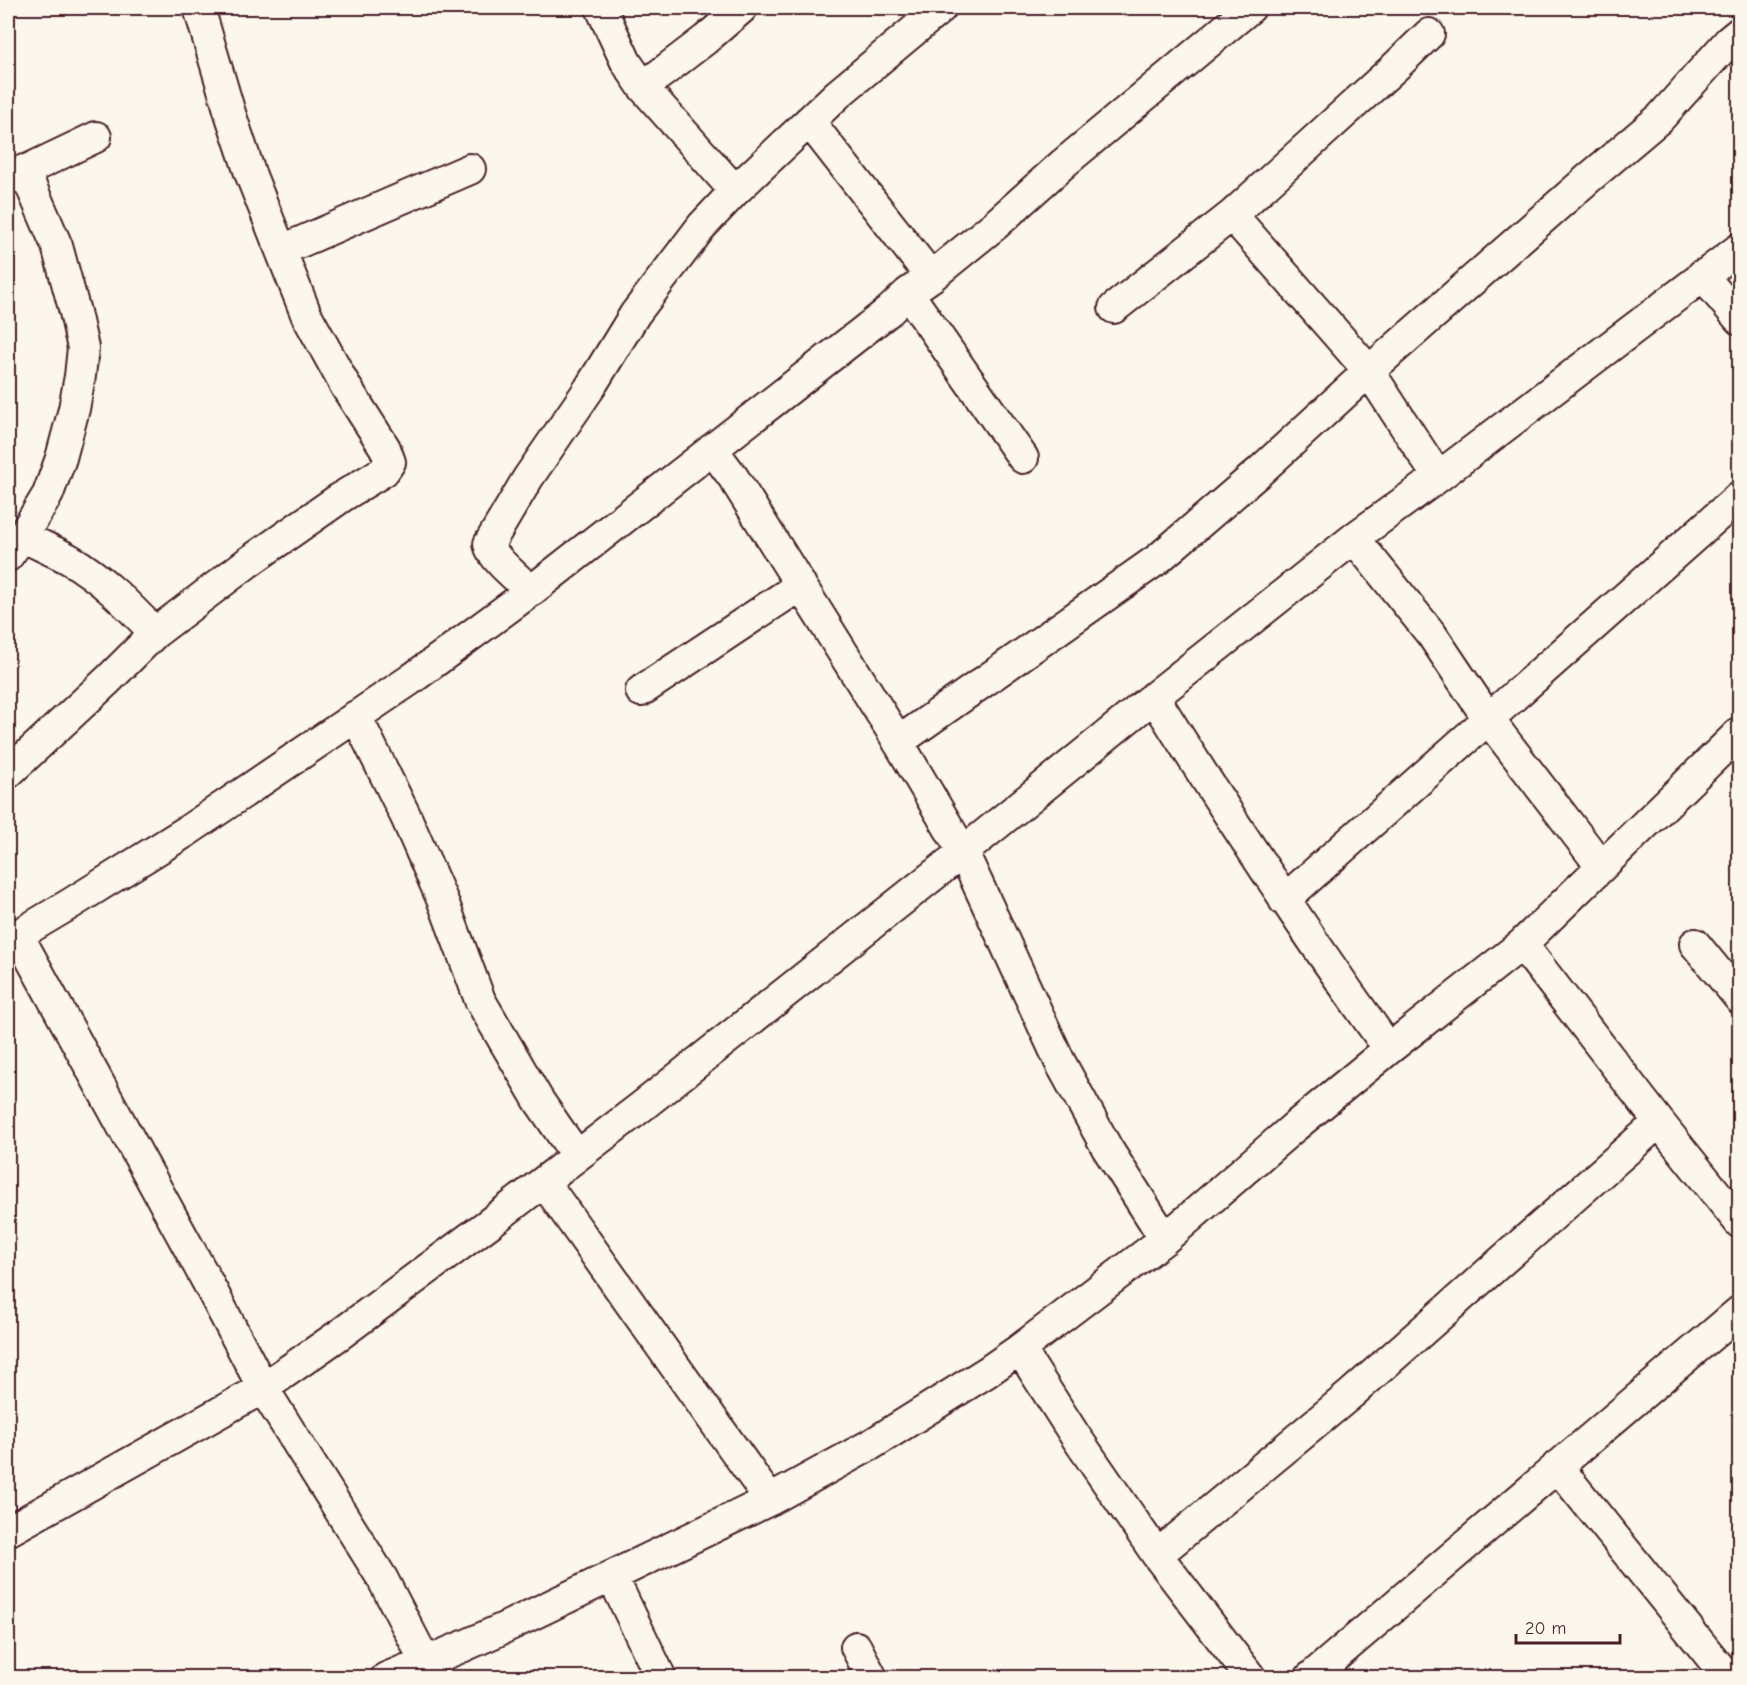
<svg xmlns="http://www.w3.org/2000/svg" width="1747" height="1685" font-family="'Comic Neue',sans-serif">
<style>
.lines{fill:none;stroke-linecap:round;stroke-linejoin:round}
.street-casing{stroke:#4a1f2b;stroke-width:34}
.street{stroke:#fbf7ec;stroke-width:30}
</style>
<rect width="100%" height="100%" fill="#fbf7ec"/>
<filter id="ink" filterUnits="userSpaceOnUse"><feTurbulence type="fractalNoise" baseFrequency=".0167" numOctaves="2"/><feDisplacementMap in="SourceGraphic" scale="12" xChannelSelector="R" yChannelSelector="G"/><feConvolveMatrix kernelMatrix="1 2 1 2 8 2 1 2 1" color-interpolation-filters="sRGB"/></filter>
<g filter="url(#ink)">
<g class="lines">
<g class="street-casing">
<path id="street" d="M601,8L626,62L643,87L735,191
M643,87L706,39L742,8
M809,121L931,277
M8,179L96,137
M1232,215L1369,371L1438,477
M282,250L470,169
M1702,275L1740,320
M908,293L1023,458
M1114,308L1232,215L1394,68L1429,34
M712,449L733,477L890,728L963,852L1060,1062L1107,1148L1165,1239
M22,536C37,544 54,551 69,559C102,578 129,606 155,633
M1354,538L1432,635L1489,720L1601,866
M8,556L25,532L48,494L61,458L74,409L80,376L83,348L75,312L57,246L24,170
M531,591C520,580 492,559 489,544L528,478L589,389L635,314L702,226L735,191L838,94L941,8
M641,691L801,585
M1154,697C1229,817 1306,934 1389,1049
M356,716L406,817L444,904L480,1000L539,1101L577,1156
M898,742L1158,559L1259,472L1369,371L1589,178L1660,118L1729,41L1740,32
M8,773L108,680L155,633L247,563L343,496L384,471L390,462L385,448L346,387L306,314L250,173L230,113L199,8
M1284,900L1740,496
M18,935L208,1283L263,1388L382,1578L425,1661
M8,939L18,935L70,904L187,831L410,680L531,591L889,311L908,293L931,277L995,225L1064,163L1250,8
M1522,944L1659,1122L1740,1223
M1695,944L1740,999
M544,1182L770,1500
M1020,1349L1074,1434L1157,1555L1251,1678
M1557,1466L1728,1678
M8,1531L263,1388L339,1335L487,1225L641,1107L963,852L1154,697L1354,538L1438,477L1740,248
M1157,1555L1351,1394L1659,1122
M612,1576L661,1678
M856,1647L872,1678
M386,1678L464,1646L504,1628L770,1500L872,1444L987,1372L1020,1349L1165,1239L1293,1128L1389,1049L1522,944L1740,732
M1310,1678L1740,1311"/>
</g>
<use href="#street" class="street"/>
</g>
</g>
<rect width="1747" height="1685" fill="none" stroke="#fbf7ec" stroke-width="30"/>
<rect x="15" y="15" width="1717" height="1655" fill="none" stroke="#4a1f2b" stroke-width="2" filter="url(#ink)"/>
<path d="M1516 1634v9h104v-9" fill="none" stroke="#4a1f2b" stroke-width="3"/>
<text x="1525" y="1634" font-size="18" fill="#4a1f2b" stroke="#fbf7ec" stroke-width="4.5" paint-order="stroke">20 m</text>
</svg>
